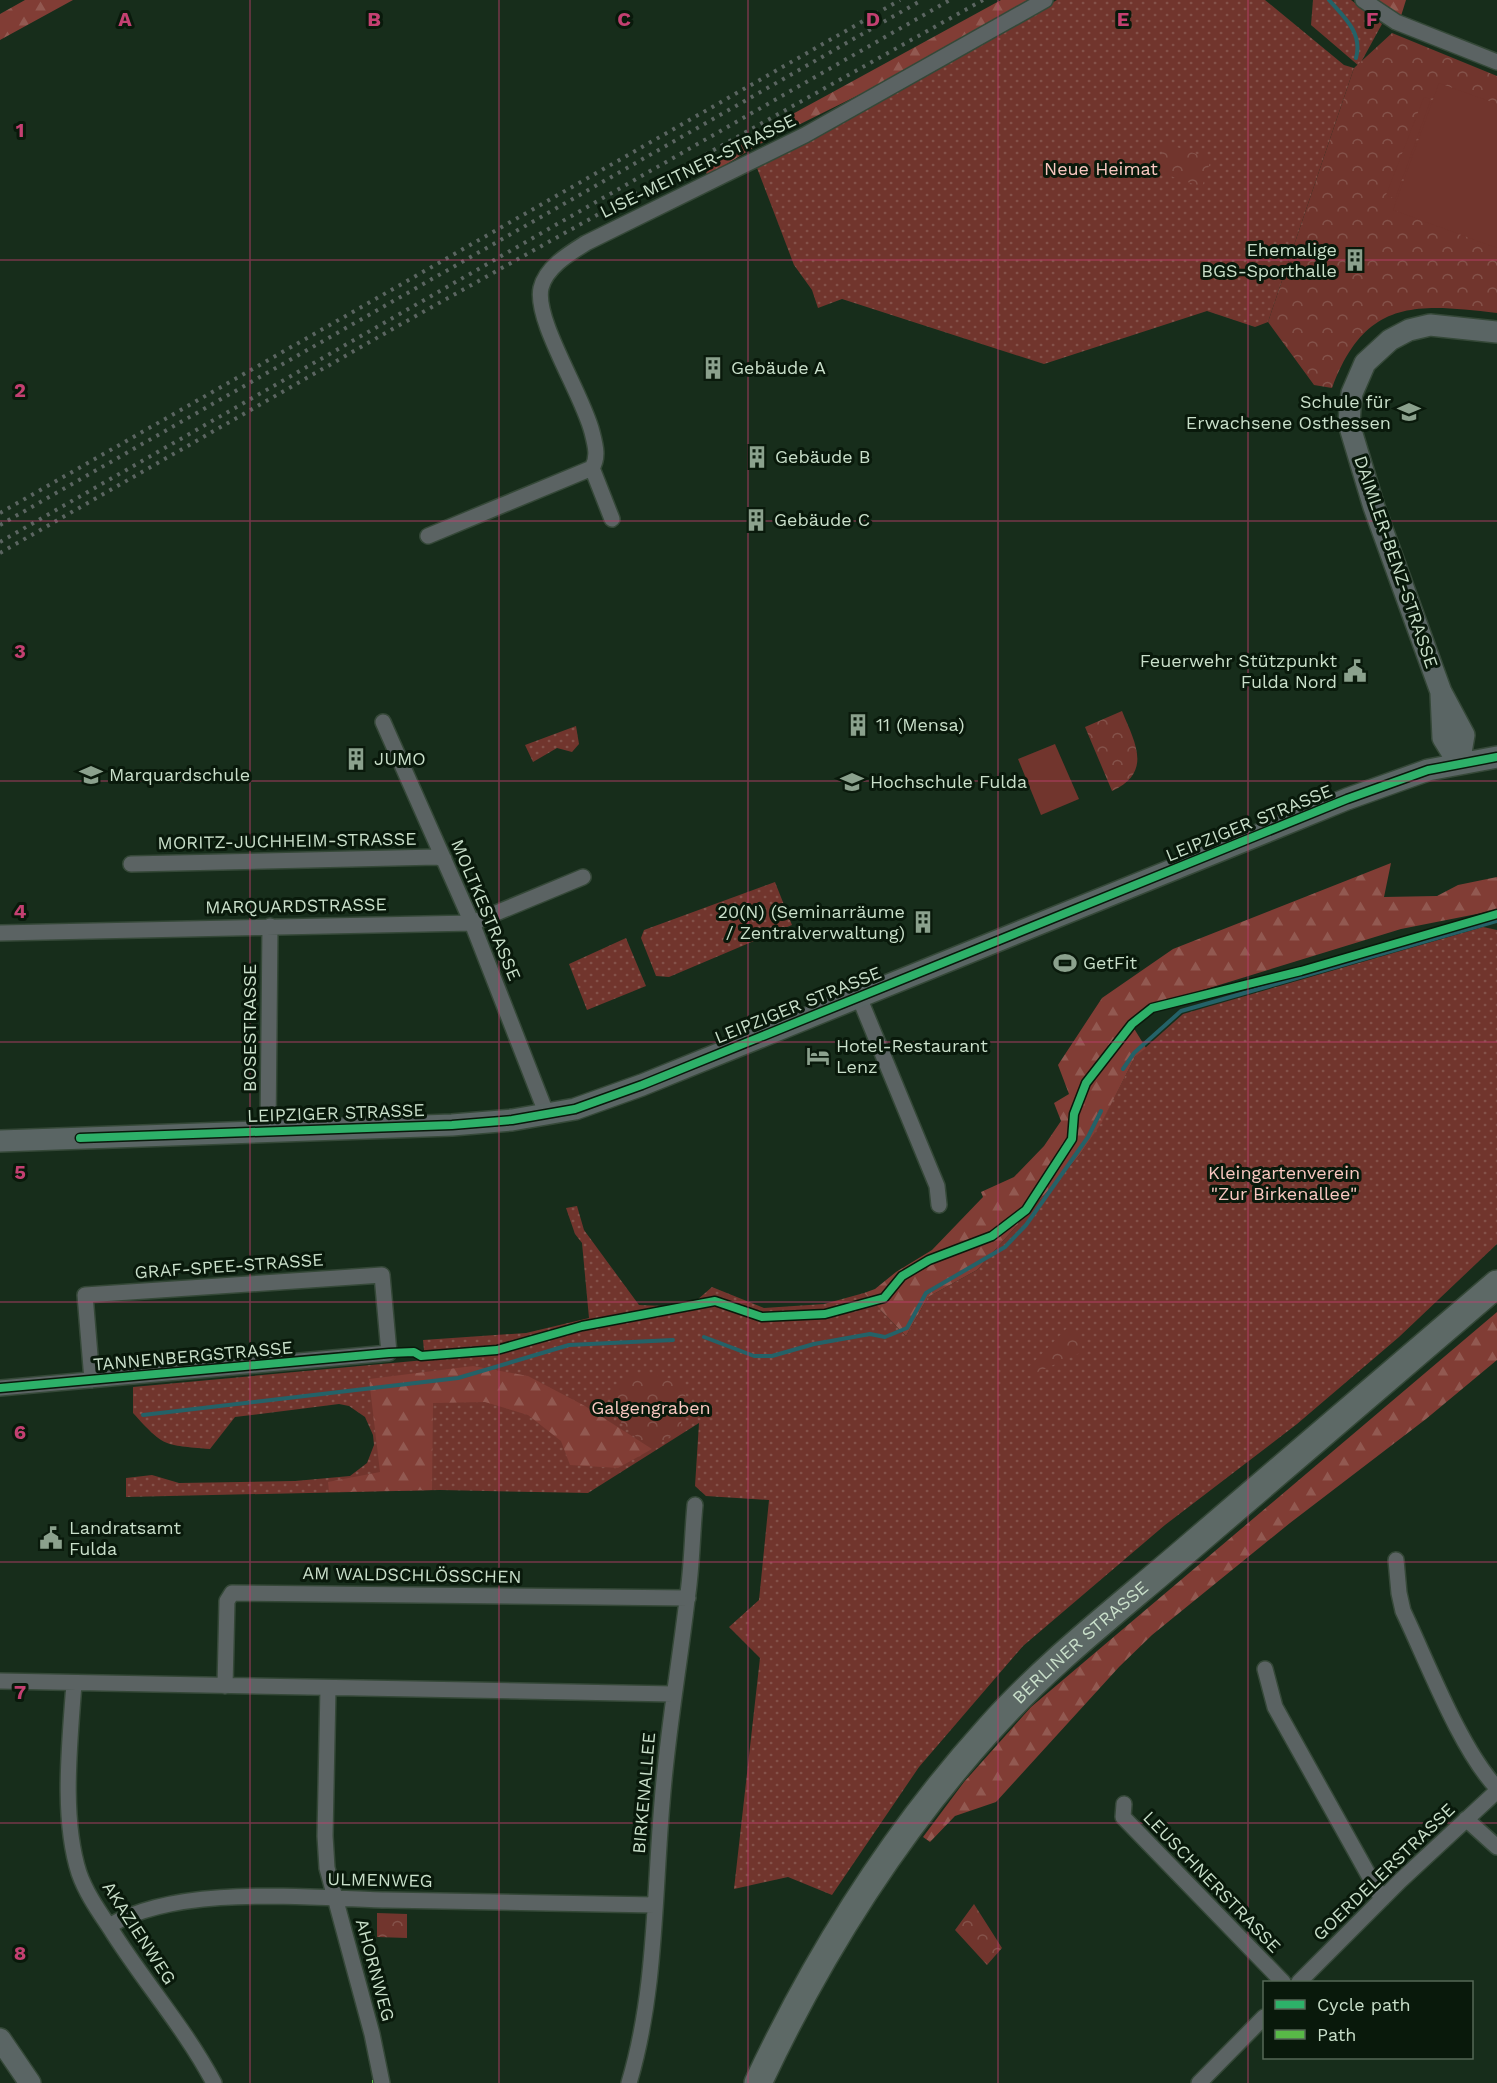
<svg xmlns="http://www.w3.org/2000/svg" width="1497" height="2083" font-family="'Work Sans',sans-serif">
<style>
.grass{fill:url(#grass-dots)}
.forest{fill:url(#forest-firs)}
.park{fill:url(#park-crowns)}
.pitch{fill:#71352d}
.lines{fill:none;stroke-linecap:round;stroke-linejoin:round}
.stream{stroke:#246268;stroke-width:4}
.street-casing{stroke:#354838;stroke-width:18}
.secondary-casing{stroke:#354838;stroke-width:24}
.highway-casing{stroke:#354838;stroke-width:30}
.street{stroke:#5b6363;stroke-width:15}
.secondary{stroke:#5a6564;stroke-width:21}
.highway{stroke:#5d6966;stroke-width:27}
.rail{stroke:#5b6561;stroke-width:4;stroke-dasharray:3 6;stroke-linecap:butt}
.quiet{stroke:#58b947;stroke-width:6;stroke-dasharray:12 6;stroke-linecap:butt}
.cycleway-casing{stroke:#09190b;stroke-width:11}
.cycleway{stroke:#2db169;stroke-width:8}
.grid{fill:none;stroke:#c34071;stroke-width:1.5;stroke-opacity:0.55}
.labels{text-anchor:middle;stroke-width:6;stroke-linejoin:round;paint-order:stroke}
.street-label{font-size:18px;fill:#c9dfca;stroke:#09190b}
.park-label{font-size:18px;fill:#f9c8c1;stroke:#09190b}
.poi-label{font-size:18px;fill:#c9dfca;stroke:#09190b;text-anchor:start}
.grid-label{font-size:20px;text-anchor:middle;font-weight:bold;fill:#c34071;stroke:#09190b;stroke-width:6;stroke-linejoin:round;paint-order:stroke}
</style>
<defs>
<pattern id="grass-dots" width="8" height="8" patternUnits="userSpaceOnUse" patternTransform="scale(1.5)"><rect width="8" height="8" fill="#71352d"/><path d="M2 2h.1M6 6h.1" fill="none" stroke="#84524a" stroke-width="1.8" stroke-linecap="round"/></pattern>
<pattern id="forest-firs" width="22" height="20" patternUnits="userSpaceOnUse" patternTransform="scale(1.5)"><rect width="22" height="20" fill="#813d35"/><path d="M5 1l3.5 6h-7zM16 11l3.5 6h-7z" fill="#925951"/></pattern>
<pattern id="park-crowns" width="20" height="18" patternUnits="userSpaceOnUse" patternTransform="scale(1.5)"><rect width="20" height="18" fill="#71352d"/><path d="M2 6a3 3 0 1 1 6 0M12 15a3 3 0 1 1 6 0" fill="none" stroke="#84524a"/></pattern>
</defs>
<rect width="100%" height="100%" fill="#172d1b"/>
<path class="grass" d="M1057,0H1265L1344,65L1354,68L1268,322L1255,327L1207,311L1044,364L842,299L818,308L812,290L794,265L757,168L771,157L923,77Z
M1313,0H1351L1382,24L1359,66L1311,25Z
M576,726L579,744L572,752L557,748L533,762L525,745Z
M775,882L792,925L669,977L656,976L641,938L644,930Z
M1483,927L1497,930V1244L1399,1337L1297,1424L1165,1525L1023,1646L919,1767L832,1895L788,1877L734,1889L760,1658L729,1627L759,1600L769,1500L706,1496L695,1486L699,1423L588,1493L440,1490L126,1497V1478L152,1475L179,1483L295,1481L350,1476L367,1463L374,1445L373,1435L365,1417L349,1406L339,1404L235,1417L210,1449C163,1445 164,1447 133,1413V1387L425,1360L423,1340L526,1333L589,1318L582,1243L575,1234L566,1208L577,1206L584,1230L639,1305L689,1307L712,1287L764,1308L824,1304L864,1293L906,1336L928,1297L977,1270L1079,1156L1102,1121L1135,1057L1183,1014Z
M626,938L646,986L587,1010L569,964Z"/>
<path class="forest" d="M25,0H73L0,40V14Z
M1001,0H1033L891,79L756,146L706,177L707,168L758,133Z
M1373,0H1406L1401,16Z
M1391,863L1384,897L1437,896L1458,885L1497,877V910L1401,929L1151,1006L1130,1022L1146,1048L1135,1057L1102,1122L1079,1156L977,1270L928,1297L906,1336L864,1293L875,1289L896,1272L932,1250L983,1197L981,1192L1014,1177L1044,1146L1061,1121L1054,1103L1069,1094L1058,1065L1102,998L1173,949Z
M1497,1312V1360L1426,1419L1290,1523L1152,1635L1119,1667L996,1802L955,1816L930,1842L923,1837L964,1782L1031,1707Z
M473,1366L528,1376L585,1406L652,1449L618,1468L570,1465L561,1441L528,1415L485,1402L433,1403L432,1490L329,1492L328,1482L380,1472L369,1379Z"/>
<path class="park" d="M1392,33L1497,76V313C1415,303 1365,299 1332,388L1314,385L1268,322L1354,68Z
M1165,143L1211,159L1202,187L1156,171Z
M1122,711C1135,743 1153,772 1112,791L1085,727Z
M1069,1326L1081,1335L1082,1352L1029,1376L1024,1372Z
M631,1374H653L678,1381L686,1392L680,1430L653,1448C630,1433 612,1421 610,1392Z
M974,1904L1002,1948L987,1965L955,1930Z
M377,1913L407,1914V1938L377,1937Z"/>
<path class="pitch" d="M1439,83L1497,104V248L1393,210Z
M1424,97L1431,99L1395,199L1386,195Z
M1055,744L1079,799L1041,815L1018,759Z"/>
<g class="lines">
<path class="stream" d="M1329,0C1344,17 1363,33 1356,58
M1123,1069L1134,1053L1181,1011L1497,921
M704,1337L754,1356H772L814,1344L870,1334L885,1337L907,1328L926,1293L1005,1247L1026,1225L1088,1137L1101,1111
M143,1415L458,1378L569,1345L673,1340"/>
<g class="street-casing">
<path id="street" d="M1363,0L1396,22L1497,62
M592,468L612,519
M428,536L592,468C599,457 595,444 592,432C583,395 534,320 541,288C546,267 570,253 586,243L805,135L1045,0
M383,722L472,923L547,1115
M131,864L437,857L444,859
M0,933L472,923L583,877
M859,997L937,1186L939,1205
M268,1130L270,926
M0,1388L389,1353L382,1275L85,1295L92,1380
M1396,1560L1399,1593L1403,1611C1427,1661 1460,1749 1497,1788
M1265,1669L1275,1707L1382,1899
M0,1681L673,1694
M74,1683C70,1741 61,1817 79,1873C86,1893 98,1910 110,1928C143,1981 185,2028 214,2083
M225,1686L227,1601L232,1593L688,1598
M328,1688L325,1836L327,1868L372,2034L382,2083
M1124,1804L1123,1817L1283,1982
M1466,1819L1497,1847
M109,1926C179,1884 306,1898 386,1900C476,1901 565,1904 655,1905
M1299,1982L1400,1881L1497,1791
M629,2083C656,1993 654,1897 662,1803C667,1735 679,1668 687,1600C692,1569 692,1536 695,1505
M1199,2083L1264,2017"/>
</g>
<g class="secondary-casing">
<path id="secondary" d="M1441,694L1443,738L1459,764
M1459,764L1464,735L1441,692L1374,507L1349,424L1350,409L1352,393L1365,363L1390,340L1409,330L1430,325L1497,332
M0,1141L452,1125L512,1120L575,1109L642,1085L1347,799L1428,770L1497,757
M0,2039L30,2083"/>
</g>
<g class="highway-casing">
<g id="highway">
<path id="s1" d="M758,2083C818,1955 895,1833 990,1728C1047,1664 1117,1610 1182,1554C1287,1464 1392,1374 1497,1284"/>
</g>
</g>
<use href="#street" class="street"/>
<use href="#secondary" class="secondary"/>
<use href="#highway" class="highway"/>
<path class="rail" d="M0,513L900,0
M0,525L922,0
M0,542L950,0
M0,553L396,327L983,0"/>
<path class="quiet" d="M372,2083H373"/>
<g class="cycleway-casing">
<path id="cycleway" d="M80,1138L452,1125L512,1120L575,1109L642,1085L1347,799L1428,770L1497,757
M0,1388L389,1353L414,1352L421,1356L497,1350L582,1326L715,1301L762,1317L825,1314L884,1298L902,1276L929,1260L992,1236L1026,1210L1072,1139L1074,1114L1086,1083L1132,1024L1152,1008L1301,971L1497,914"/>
</g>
<use href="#cycleway" class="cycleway"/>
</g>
<path class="grid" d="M250,0V2083M499,0V2083M748,0V2083M998,0V2083M1248,0V2083M0,260H1497M0,521H1497M0,781H1497M0,1042H1497M0,1302H1497M0,1562H1497M0,1823H1497"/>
<defs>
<g id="building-bare" transform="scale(1.8)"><path d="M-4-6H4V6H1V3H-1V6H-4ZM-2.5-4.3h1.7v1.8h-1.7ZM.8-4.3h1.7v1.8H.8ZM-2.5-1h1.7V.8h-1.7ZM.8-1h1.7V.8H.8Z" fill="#8ba18d" stroke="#09190b" stroke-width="2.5" paint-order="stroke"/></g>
<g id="university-bare" transform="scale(1.8)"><path d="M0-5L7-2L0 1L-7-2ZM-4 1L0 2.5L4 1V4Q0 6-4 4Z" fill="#8ba18d" stroke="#09190b" stroke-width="2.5" paint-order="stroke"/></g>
<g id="civic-bare" transform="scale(1.8)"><path d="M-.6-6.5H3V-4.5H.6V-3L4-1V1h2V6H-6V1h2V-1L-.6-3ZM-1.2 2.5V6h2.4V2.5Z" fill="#8ba18d" stroke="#09190b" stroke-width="2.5" paint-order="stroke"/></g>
<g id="school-bare" transform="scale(1.8)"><path d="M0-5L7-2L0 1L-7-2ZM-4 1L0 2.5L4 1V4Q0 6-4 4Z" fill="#8ba18d" stroke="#09190b" stroke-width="2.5" paint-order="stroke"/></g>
<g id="stadium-bare" transform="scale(1.8)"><path d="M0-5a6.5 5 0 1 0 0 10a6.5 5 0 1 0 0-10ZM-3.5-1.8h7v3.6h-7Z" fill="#8ba18d" stroke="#09190b" stroke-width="2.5" paint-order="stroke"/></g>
<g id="hotel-bare" transform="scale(1.8)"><path d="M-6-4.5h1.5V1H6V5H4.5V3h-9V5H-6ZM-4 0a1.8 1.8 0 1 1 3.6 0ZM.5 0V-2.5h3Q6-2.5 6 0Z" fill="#8ba18d" stroke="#09190b" stroke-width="2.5" paint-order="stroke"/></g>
</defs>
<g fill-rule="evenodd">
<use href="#building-bare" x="1355" y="260"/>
<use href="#building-bare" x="713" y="368"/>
<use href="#university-bare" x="1409" y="412"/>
<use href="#building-bare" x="757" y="457"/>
<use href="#building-bare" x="756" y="520"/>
<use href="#civic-bare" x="1355" y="671"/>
<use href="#building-bare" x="858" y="725"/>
<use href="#building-bare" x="356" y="759"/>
<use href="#school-bare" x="91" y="775"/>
<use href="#university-bare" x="852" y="782"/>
<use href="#building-bare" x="923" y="922"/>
<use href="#stadium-bare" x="1065" y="963"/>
<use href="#hotel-bare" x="818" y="1056"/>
<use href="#civic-bare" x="51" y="1538"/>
</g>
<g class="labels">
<g class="street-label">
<text transform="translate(698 166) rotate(-26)" y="6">LISE-MEITNER-STRASSE</text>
<text transform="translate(1396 562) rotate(71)" y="6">DAIMLER-BENZ-STRASSE</text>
<text transform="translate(1249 823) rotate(-22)" y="6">LEIPZIGER STRASSE</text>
<text transform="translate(287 841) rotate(-1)" y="6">MORITZ-JUCHHEIM-STRASSE</text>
<text transform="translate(296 906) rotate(-1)" y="6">MARQUARDSTRASSE</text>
<text transform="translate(486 910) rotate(67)" y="6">MOLTKESTRASSE</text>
<text transform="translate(798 1005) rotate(-22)" y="6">LEIPZIGER STRASSE</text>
<text transform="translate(250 1028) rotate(-90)" y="6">BOSESTRASSE</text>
<text transform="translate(336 1113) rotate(-2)" y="6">LEIPZIGER STRASSE</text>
<text transform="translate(229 1266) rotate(-4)" y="6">GRAF-SPEE-STRASSE</text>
<text transform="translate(193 1356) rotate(-5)" y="6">TANNENBERGSTRASSE</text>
<text transform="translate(412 1575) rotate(1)" y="6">AM WALDSCHLÖSSCHEN</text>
<text dy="6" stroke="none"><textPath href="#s1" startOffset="550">BERLINER STRASSE</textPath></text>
<text transform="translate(644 1793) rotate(-85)" y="6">BIRKENALLEE</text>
<text transform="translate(1384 1872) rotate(-44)" y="6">GOERDELERSTRASSE</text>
<text transform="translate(380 1880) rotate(1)" y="6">ULMENWEG</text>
<text transform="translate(1212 1882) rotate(46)" y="6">LEUSCHNERSTRASSE</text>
<text transform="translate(139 1933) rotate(57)" y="6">AKAZIENWEG</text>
<text transform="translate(375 1970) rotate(75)" y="6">AHORNWEG</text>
</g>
<g class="park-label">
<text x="1101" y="175">Neue Heimat</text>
<text x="1284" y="1179">Kleingartenverein<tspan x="1284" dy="21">"Zur Birkenallee"</tspan></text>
<text x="651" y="1414">Galgengraben</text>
</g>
<g class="poi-label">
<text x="1337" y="256" text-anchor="end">Ehemalige<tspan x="1337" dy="21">BGS-Sporthalle</tspan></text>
<text x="731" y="374">Gebäude A</text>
<text x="1391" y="408" text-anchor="end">Schule für<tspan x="1391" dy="21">Erwachsene Osthessen</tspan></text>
<text x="775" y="463">Gebäude B</text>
<text x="774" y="526">Gebäude C</text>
<text x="1337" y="667" text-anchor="end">Feuerwehr Stützpunkt<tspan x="1337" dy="21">Fulda Nord</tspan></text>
<text x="876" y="731">11 (Mensa)</text>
<text x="374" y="765">JUMO</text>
<text x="109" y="781">Marquardschule</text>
<text x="870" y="788">Hochschule Fulda</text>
<text x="905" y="918" text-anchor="end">20(N) (Seminarräume<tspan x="905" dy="21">/ Zentralverwaltung)</tspan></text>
<text x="1083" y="969">GetFit</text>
<text x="836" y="1052">Hotel-Restaurant<tspan x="836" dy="21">Lenz</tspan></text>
<text x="69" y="1534">Landratsamt<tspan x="69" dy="21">Fulda</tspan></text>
</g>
</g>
<g class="grid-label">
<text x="125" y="26">A</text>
<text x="374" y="26">B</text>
<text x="624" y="26">C</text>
<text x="873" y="26">D</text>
<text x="1123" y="26">E</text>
<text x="1372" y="26">F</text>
<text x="20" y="137">1</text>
<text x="20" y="397">2</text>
<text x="20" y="658">3</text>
<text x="20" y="918">4</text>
<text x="20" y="1179">5</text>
<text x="20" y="1439">6</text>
<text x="20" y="1699">7</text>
<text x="20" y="1960">8</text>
</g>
<rect x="1263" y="1981" width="210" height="78" fill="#09190b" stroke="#566857" stroke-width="1.5"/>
<rect x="1275" y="2000" width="30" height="9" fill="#2db169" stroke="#566857" stroke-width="1.5"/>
<text x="1317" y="2011" font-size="18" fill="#c9dfca">Cycle path</text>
<rect x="1275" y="2030" width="30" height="9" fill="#58b947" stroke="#566857" stroke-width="1.5"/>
<text x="1317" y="2041" font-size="18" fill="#c9dfca">Path</text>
</svg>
